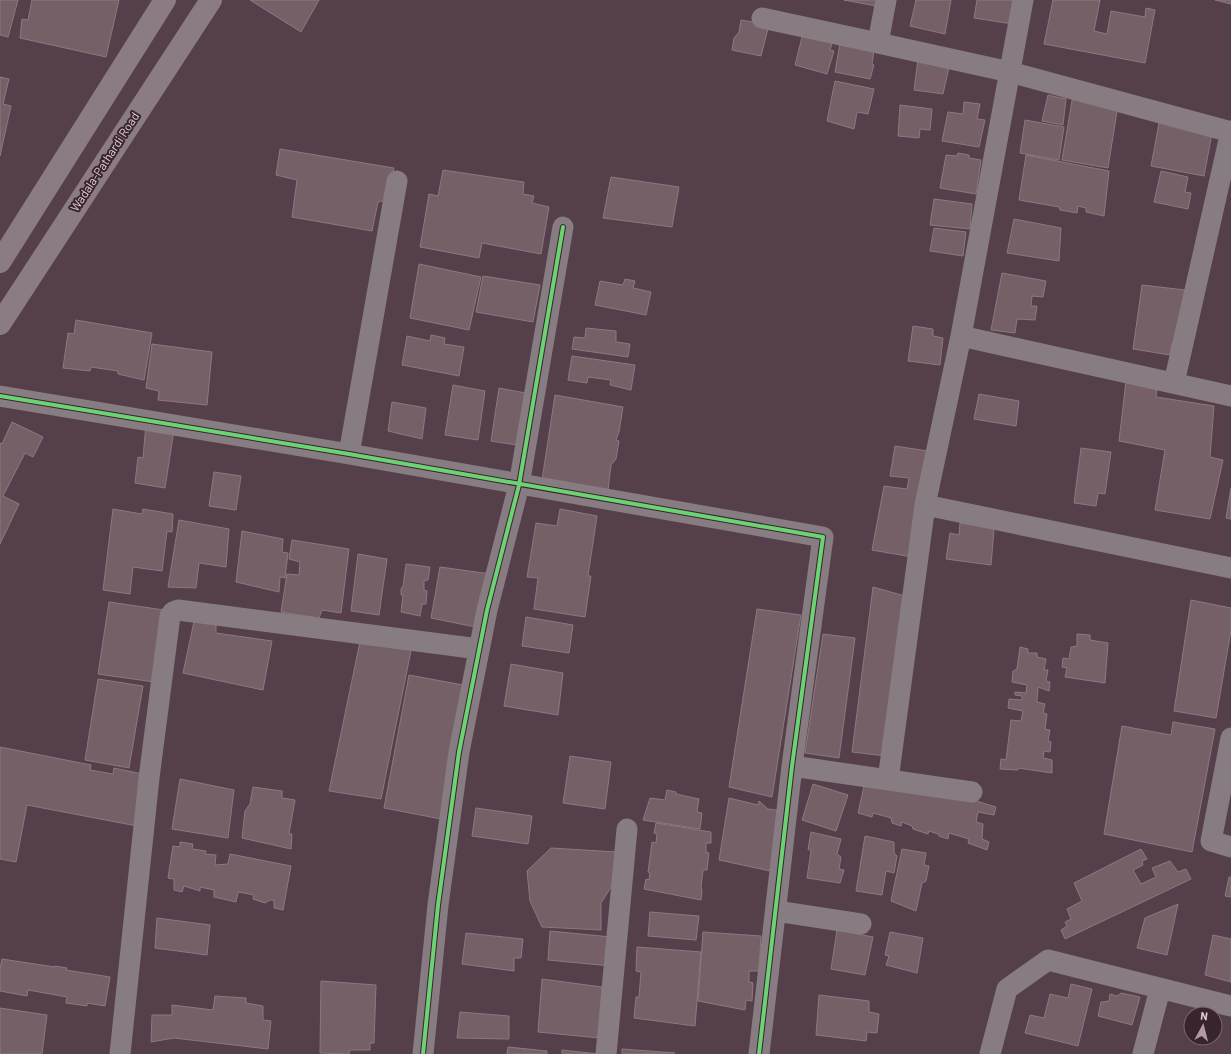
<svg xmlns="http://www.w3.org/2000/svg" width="1231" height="1054" font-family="Barlow,sans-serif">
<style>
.building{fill:#766068;stroke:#8d7880}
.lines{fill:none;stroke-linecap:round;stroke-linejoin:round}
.minor{stroke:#867c81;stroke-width:21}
.major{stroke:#8b7b83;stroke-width:22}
.cycleway-casing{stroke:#38242f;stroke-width:6}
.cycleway{stroke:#6cd273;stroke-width:4}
.labels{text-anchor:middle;stroke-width:4;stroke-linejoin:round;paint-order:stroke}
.street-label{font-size:12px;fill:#e4c9d6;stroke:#38242f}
</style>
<rect width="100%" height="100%" fill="#553f4b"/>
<path class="building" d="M0,0H18L8,37L0,35Z
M32,0H119L106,57L20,38L22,19L28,20Z
M250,0H319L301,32Z
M844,0H882L881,7Z
M916,0H951L945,34L910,26Z
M977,0H1019L1013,24L974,18Z
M1053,0H1100L1094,31L1107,34L1111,11L1145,17L1146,8L1155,10L1145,63L1044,44Z
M1215,0H1231V4Z
M741,20L769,25L761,56L732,50L734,38L739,32Z
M803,33L833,40L830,50L834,51L827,74L795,65Z
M840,43L875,45L872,64L874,65L870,79L835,72Z
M918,59L950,63L943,94L914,90Z
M0,77L9,79L3,104L11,106L0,156Z
M835,81L874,89L868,114L857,112L854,129L827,121Z
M1048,95L1066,99L1063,125L1042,121Z
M1073,95L1118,105L1108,168L1062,160Z
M964,102L980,104L977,119L985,120L979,147L942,141L948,112L963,114Z
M900,105L932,109L930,130L920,129L919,138L898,136Z
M1160,118L1213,128L1204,176L1151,166Z
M1025,120L1064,127L1059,160L1020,153Z
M280,149L394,168L386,200L378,202L372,231L292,217L297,180L276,175Z
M958,153L969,155V158L981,160L976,194L940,188L946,155L957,156Z
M1026,155L1109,171L1104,216L1086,212V208L1078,206L1077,213L1060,210L1059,207L1019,200Z
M443,170L524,182L523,194L534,196L532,203L549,207L541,254L482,243L479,258L420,247L429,194L438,196Z
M1161,171L1188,177L1185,192L1191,193L1188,209L1154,202Z
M611,177L679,187L672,227L603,218Z
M934,199L972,204L970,229L930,225Z
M1014,219L1061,228L1059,261L1007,253Z
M934,228L966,232L963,256L930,251Z
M419,264L481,277L469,330L410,318Z
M1002,273L1046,281L1043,297L1032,296L1031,306H1037L1035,320L1017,319L1015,333L991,330Z
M483,276L540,285L533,322L476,312Z
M625,279L635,281L633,288L651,292L646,315L595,305L600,281L623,285Z
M1142,285L1185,290L1177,343H1172L1170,355L1133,349Z
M76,320L152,333L144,380L118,374V371L91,367L90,371L63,368L68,333L74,334Z
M913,326L933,329V336L943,338L940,365L908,361Z
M586,328L616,331V342L630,344L628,357L572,349L574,337L585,338Z
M431,335L445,338L444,344L464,347L459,376L402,365L407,336L430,341Z
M152,344L212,352L207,405L158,400L159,391L146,388Z
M572,356L635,365L631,390L610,385L611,380L588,377L587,383L568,380Z
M1126,381L1157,386L1156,397L1214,406L1210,457L1223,460L1210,519L1155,510L1165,450L1119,441Z
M453,385L485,391L478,440L445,435Z
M499,388L531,394L523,446L491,441Z
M979,394L1019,401L1016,426L974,419Z
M555,395L623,407L619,432L616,440L619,441L616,459L611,465L608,490L542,480Z
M392,402L426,408L422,439L388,431Z
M12,422L43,437L33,457L25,453L3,496L19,504L0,544V443L2,444Z
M146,424L174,430L165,488L135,483L138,457L143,458Z
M895,446L928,451L912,557L872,550L884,486L907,489L909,478L890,476Z
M1081,448L1111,452L1105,494L1098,493L1096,506L1074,503Z
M214,472L241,476L236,510L209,506Z
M1231,488V519L1226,518Z
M113,509L142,514L143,509L173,514L172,532L167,531L162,571L133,567L130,594L103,590Z
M560,509L597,516L588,576H591L585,617L534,609L538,578L527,577L536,523L557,526Z
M179,520L229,529L226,567L199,563L196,588L168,587Z
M960,523L994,529L991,565L946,559L950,533L959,535Z
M242,531L283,539L282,552L288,553L285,578L280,577L279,592L236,582Z
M292,540L349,549L341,613L322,610L319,618L281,612L287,574L299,575L300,562L289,559Z
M358,554L387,559L379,615L351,611Z
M406,564L430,567L428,580L424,581V590L427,591L426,604H422L420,616L401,612L403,595H401V589L403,586Z
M440,567L491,574L480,628L431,618Z
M873,587L905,596L886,756L852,752Z
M1191,600L1231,608V630L1216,718L1174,711Z
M109,602L164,610L154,682L98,674Z
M757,609L801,615L772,797L729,787Z
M195,617L216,621V633L272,641L263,690L183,673Z
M526,617L573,625L569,653L522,646Z
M823,634L855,638L839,758L805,753Z
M1077,634L1090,635V640L1108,643L1105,683L1065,677L1067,668L1062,667L1063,658L1069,659L1071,647L1077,646Z
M361,637L412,646L381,799L329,791Z
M1020,647L1028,649V653H1037V657L1046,659L1044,670H1048L1046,681L1050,682L1049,691L1038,687L1037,702L1045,704L1043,713L1047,714L1045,729L1050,730L1048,741L1051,742L1050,752L1044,751L1043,758L1052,760V773L1018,768V770L1000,769L1001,759L1006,760L1011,720L1021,721L1023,711L1008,708L1009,699L1022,700V696L1015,695V692L1026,693L1027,685L1012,682L1013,671L1017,669Z
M511,664L563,673L558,715L504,706Z
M409,675L463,685L441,819L384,808Z
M98,679L143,686L129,768L85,760Z
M1173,722L1215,729L1192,852L1104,834L1122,726L1171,735Z
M0,747L91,765L90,770L113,774L114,768L147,775L137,826L27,805L16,862L0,859Z
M570,756L611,762L605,809L563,803Z
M180,779L234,790L228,838L172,829Z
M865,782L940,790L996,807L994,815L978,812L976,822L983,824L982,839L989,842L987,850L968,843L969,839L949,833L948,839L939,836L938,834L929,831L928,834L913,829L912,826L902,822L901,826L892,823L891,818L873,813L872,817L858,813Z
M813,784L848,795L836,831L802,820Z
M253,787L282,791V798L295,800L289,834H292L291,849L242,838L245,811L250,804Z
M667,790L676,792V794L699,799L697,812L702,813L700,829L643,820L650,798L665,800Z
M729,798L758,805L759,801L768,809L784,811L775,872L719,860Z
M476,808L532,816L528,844L472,836Z
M656,823L711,832V843H706V852L709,853L707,870H703L701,887L702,890L701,900L644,889L646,879L649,880L650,873L648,872L652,842L656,843L657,834L654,833Z
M811,832L841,839L837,854L841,857L839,869L844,870L840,883L807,878L811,851L808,849Z
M865,836L894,842V853L897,856L894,873L886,871L882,895L856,891Z
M180,842L193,844L192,849L206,851L205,854L216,855L215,865L228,864L230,854L291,866L283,910L274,908V900H270L265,903L253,899L254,895L238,892L236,902L214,897V890L200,887V891L184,886L182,892L174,890V879L168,878L173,846L180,847Z
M551,848L617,852L615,881L601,903V930L542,927L530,901L527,871Z
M902,849L926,853L924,865L929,866L926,881L922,883L916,911L891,901Z
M1141,849L1147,859L1142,861L1143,865L1133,870L1141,884L1156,877L1152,868L1170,861L1178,872L1186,869L1191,879L1065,939L1061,930L1067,926L1065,922L1071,919L1067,909L1082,901L1074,883Z
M1229,877H1231V897L1225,896Z
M1178,904L1167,955L1137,948L1145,918Z
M650,912L699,916L696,940L648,936Z
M157,918L210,925L207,955L155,948Z
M837,930L873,937L865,975L831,969Z
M550,931L611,937V966L548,960Z
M703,932L761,936L759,971H749V982L753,983L752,1001L746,1000L745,1010L698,1001Z
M890,932L923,938L917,973L886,965L889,956L885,955Z
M466,933L523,939L521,958H514V971L462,964Z
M1213,935L1231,939V982L1205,975Z
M637,947L701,952L695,1026L634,1018L636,997H639L641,972L636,971Z
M2,959L55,967V966L67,968L66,970L110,977L105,1006L87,1003V1006L66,1003L67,997L28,990L27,996L0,991V969Z
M542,979L602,987L599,1038L538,1032Z
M321,981L376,985L374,1043H370V1050H350L349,1054L320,1053Z
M1071,984L1092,989L1078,1046L1025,1033L1030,1015L1044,1018L1050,994L1068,998Z
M1121,993L1140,997L1132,1025L1098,1016L1101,1002L1109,1001L1110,994L1117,996Z
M819,995L869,1001V1012L879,1014L877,1033L867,1032L866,1041L816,1035Z
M215,996L246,998V1003L263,1006V1020L271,1021L268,1049L174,1038L151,1042L152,1015H172V1005L213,1010Z
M0,1008L47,1015L42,1054H0Z
M460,1012L509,1016V1039L457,1038Z
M508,1047L547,1051V1054H507Z
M622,1049L675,1053L622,1054Z
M562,1050L599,1054H562Z"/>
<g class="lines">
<path class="minor" d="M886,0L878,43L1010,72L1231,132
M1023,0L961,336L925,505L1231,568
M762,18L878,43
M961,336L1231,396
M1174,383L1231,131
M0,396L349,454L823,537L792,766L759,1054
M349,454L397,181
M1231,738L1211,841L1231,847
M792,766L972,792
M888,780L925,505
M776,911L861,924
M120,1054L149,778L170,616L173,612L178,610L479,649
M423,1054L438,905L459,752L487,610L519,485L563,227
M606,1054L627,829
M990,1054L1007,989L1048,960L1231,1006
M1143,1054L1160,989"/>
<path class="major" d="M0,262L165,0
M0,324L211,0"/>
<g class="cycleway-casing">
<path id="cycleway" d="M0,396L349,454L823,537L792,766L759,1054
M423,1054L438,905L459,752L487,610L519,485L563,227"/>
</g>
<use href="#cycleway" class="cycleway"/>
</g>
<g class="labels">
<g class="street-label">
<text transform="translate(105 162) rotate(-57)" y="4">Wadala-Pathardi Road</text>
</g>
</g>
<g transform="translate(1203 1026) rotate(7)"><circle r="19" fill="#38242f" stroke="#7d6672"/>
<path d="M0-3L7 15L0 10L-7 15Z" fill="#b299a5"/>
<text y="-6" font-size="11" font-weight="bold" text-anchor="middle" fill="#e4c9d6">N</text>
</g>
</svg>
